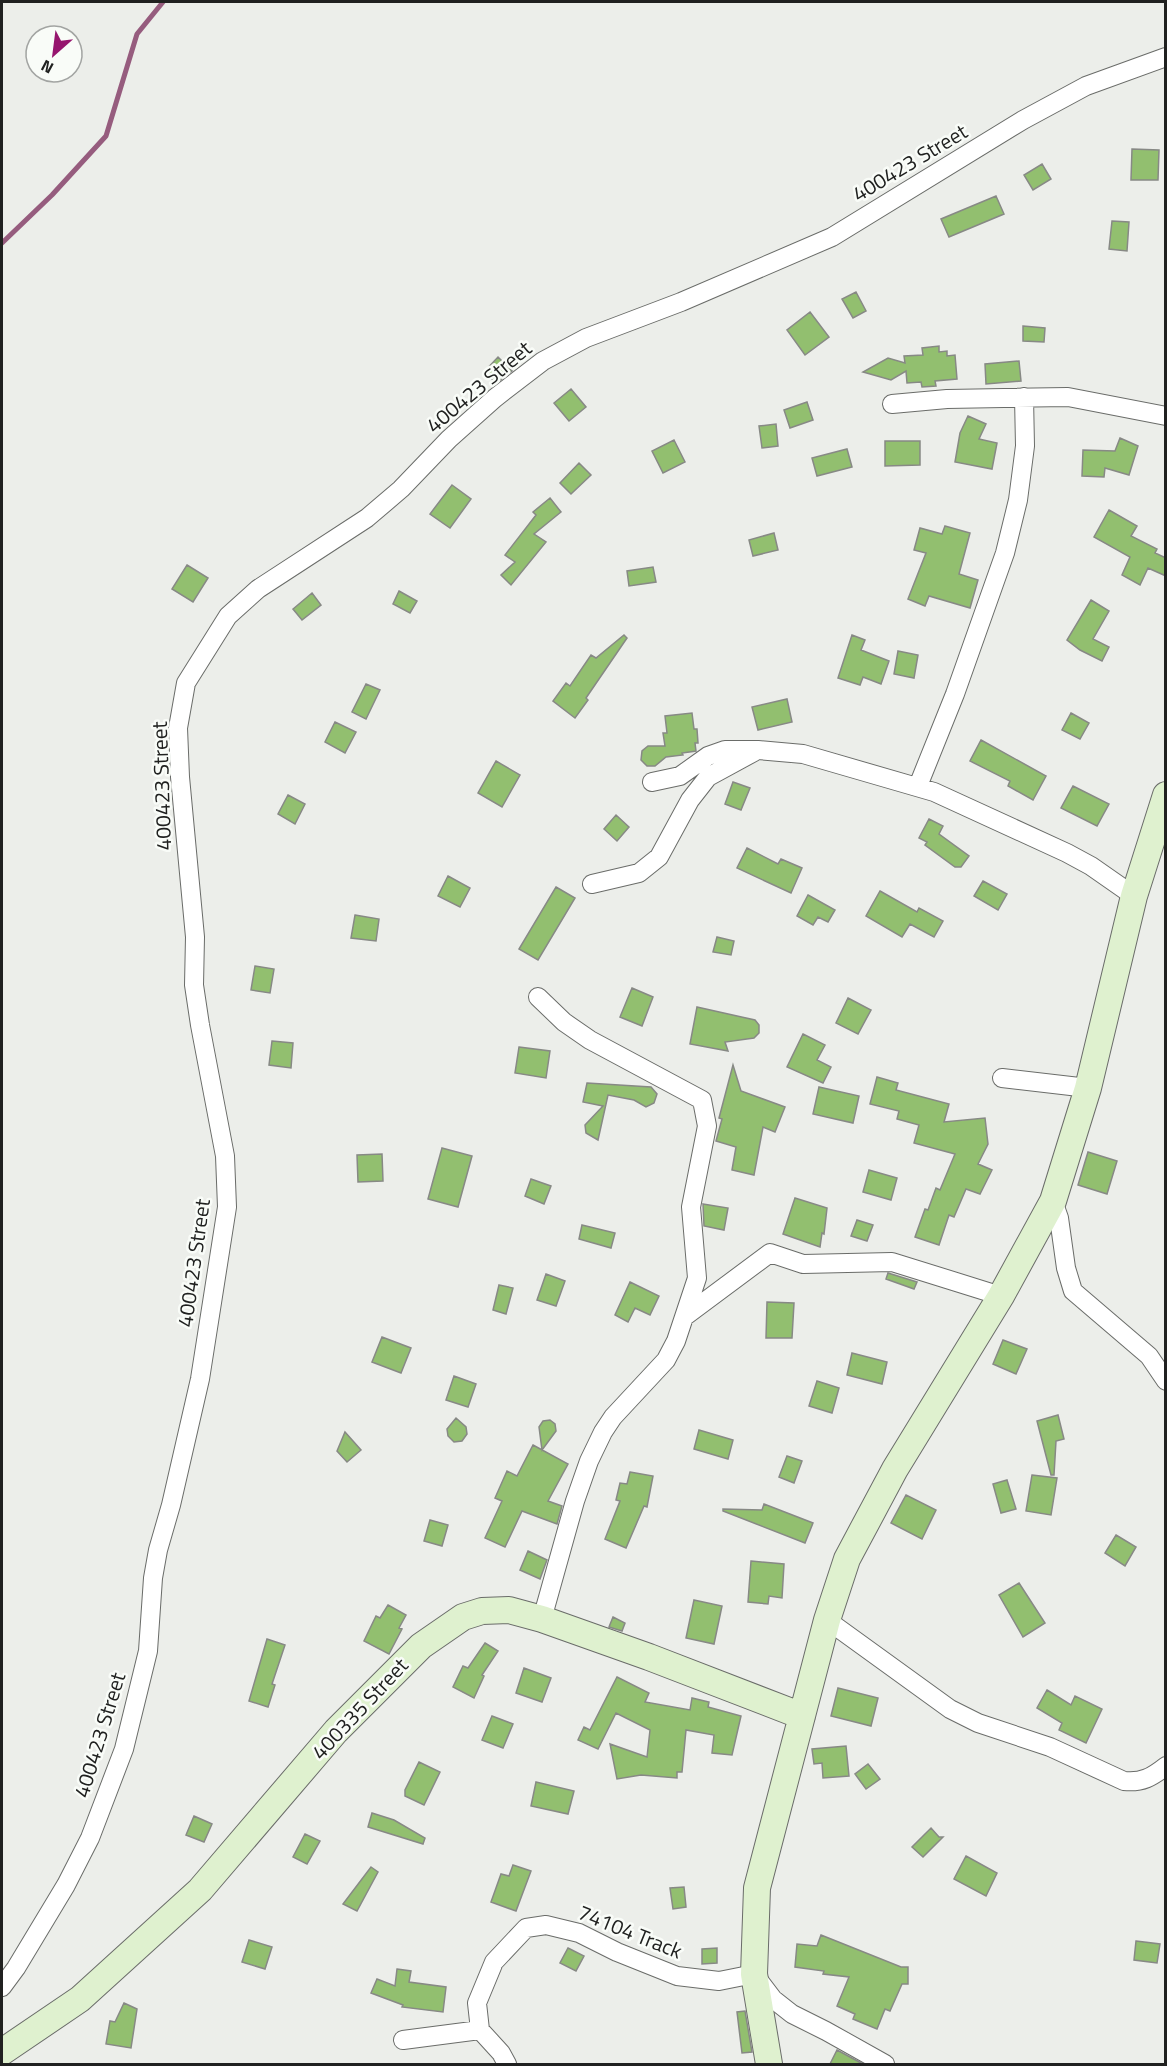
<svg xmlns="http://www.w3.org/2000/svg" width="1167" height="2066" font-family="'Titillium Web',sans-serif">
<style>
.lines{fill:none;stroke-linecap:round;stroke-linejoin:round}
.stream{stroke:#965c7e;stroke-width:5}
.building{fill:#92bf6f;stroke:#878985;stroke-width:1.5}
.street-casing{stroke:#6a6c69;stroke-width:20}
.secondary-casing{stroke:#6a6c69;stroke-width:28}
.street{stroke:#fff;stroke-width:18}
.secondary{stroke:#dff1cf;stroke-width:26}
.labels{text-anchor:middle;stroke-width:5;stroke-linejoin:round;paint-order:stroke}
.street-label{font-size:21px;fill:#202120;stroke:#f9fcf8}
</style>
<rect width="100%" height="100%" fill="#eceeea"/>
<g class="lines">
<path class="stream" d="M2,243L52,195L106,136L137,34L163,2"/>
</g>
<path class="building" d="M1132,149L1159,150L1158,180H1131Z
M1042,164L1051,179L1033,190L1024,175Z
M996,196L1004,214L949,237L941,219Z
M1112,221L1129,222L1127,251L1109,249Z
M856,292L866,311L853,318L842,299Z
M810,312L829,337L805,355L787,330Z
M1023,326L1045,328L1044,342L1023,341Z
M939,346V352L947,351V356L955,355L957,379L935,381L936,386L922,387L921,382L907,383L906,371L891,380L863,372L888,358L905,363L904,356L923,355L922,348Z
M498,357L512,371L496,383L484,372Z
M1019,361L1021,381L986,384L985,364Z
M571,389L586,407L569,421L554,403Z
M807,402L813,420L790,428L784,410Z
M968,416L986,424L979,439L997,443L992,469L955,462L960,433Z
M776,424L778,446L762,448L759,426Z
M1120,438L1138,446L1129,475L1105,468L1104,477L1082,476L1083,450L1115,451Z
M674,440L685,462L663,473L652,451Z
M885,441H920V465L885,466Z
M847,449L852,467L817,476L812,458Z
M579,463L591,475L571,494L560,483Z
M452,485L471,499L450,528L430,514Z
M550,498L561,512L534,534L546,542L511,585L501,575L515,562L505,555L536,515L533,512Z
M1109,510L1137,526L1131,536L1157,549L1155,553L1166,558V576L1148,568L1140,585L1122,575L1130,557L1094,537Z
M945,526L970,533L959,574L978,580L970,608L929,596L925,606L908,599L926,553L914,550L920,528L942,534Z
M774,533L778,550L753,556L749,540Z
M187,565L208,578L193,602L172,589Z
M653,567L656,582L629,586L627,571Z
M399,591L417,601L410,613L393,604Z
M312,593L321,605L302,620L293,609Z
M1091,600L1109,611L1093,639L1109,647L1102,661L1080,650L1067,640Z
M624,635L627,638L586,698L588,700L575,718L553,701L566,683L570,686L591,655L596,658Z
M852,635L865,640L861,650L889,661L881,684L863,677L860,685L838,678Z
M898,651L918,655L914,678L894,674Z
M366,684L380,690L366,719L352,712Z
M787,699L792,722L758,730L752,707Z
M692,713L694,729H697L698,743H695L696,751L682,753L683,755L666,757L655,766H647L641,760L642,751L648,746H665L663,733H667L665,716Z
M1071,713L1089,723L1080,739L1062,730Z
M335,722L356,732L345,753L325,742Z
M981,740L1046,776L1033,800L1008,786L1010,781L970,761Z
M496,761L520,775L502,807L478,793Z
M733,782L750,788L741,810L725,804Z
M1073,786L1109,804L1097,826L1061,808Z
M288,795L305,804L295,824L278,814Z
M616,815L629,827L617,841L604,829Z
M929,819L943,826L939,834L969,856L961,867H955L925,845L927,842L919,838Z
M747,848L778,864L781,859L802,868L791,893L737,868Z
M448,876L470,888L460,907L438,896Z
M983,881L1007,894L998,910L974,896Z
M556,887L575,898L538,960L519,949Z
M880,891L917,912L919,908L943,921L934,937L910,924L902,937L866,916Z
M808,895L835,910L828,922L818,917L813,925L797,916Z
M355,915L379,919L376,941L351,938Z
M717,937L734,941L731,955L713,952Z
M255,966L274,969L270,993L251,990Z
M632,988L653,997L642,1026L620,1017Z
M848,998L871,1010L858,1034L836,1023Z
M697,1007L755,1020L759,1025V1033L754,1038L725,1042L728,1051L690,1044Z
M803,1034L825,1045L817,1060L831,1067L823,1083L787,1067Z
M272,1041L293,1043L291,1068L269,1065Z
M519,1047L550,1051L546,1078L515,1073Z
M733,1065L741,1091L785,1107L775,1132L763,1127L754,1175L732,1170L736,1147L716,1141L722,1119L719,1118Z
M877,1077L898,1083L896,1090L949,1104L944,1122L985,1118L988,1144L978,1164L992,1170L980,1194L966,1189L954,1217L949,1215L939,1245L915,1237L925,1209L928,1210L936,1188L940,1190L955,1154L914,1143L919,1125L897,1119L899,1111L870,1104Z
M587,1083L651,1087L657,1094L654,1103L646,1107L634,1100L608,1095L598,1140L586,1133L585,1125L603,1106L583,1102Z
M819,1087L859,1096L853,1123L813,1114Z
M442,1148L472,1156L458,1207L428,1199Z
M1088,1152L1117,1161L1107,1194L1078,1185Z
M382,1154L383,1181L358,1182L357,1155Z
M869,1170L897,1178L891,1200L863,1192Z
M531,1179L551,1186L544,1204L525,1196Z
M795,1198L827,1208L824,1234L822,1233L820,1247L783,1234Z
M703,1204L728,1208L724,1230L704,1226Z
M857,1220L873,1225L867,1241L851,1236Z
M582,1225L615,1233L611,1248L579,1239Z
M888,1273L917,1282L914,1289L886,1279Z
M546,1274L565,1281L556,1306L537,1300Z
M630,1282L659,1296L650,1315L635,1308L628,1322L615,1315Z
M499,1285L513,1288L506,1314L493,1310Z
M767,1302L794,1303L792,1338H766Z
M382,1337L411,1348L401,1373L372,1362Z
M1003,1340L1027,1349L1016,1374L993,1364Z
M852,1353L887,1362L882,1384L847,1375Z
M454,1376L476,1384L468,1407L446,1400Z
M817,1381L839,1388L832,1413L809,1406Z
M1058,1415L1064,1439L1056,1441L1054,1475H1051L1037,1421Z
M456,1418L466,1427L467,1434L462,1441L454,1442L448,1436L447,1429Z
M550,1420L555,1424L556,1431L542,1450L539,1427L543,1421Z
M699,1430L733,1440L728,1459L694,1449Z
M345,1432L361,1450L347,1462L337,1451Z
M533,1445L568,1464L548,1501L562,1506L557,1524L522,1511L505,1547L485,1538L502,1501L495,1498L507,1471L517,1476Z
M787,1456L802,1461L794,1483L779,1477Z
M630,1472L653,1476L647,1507L644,1506L626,1548L605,1539L620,1501L616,1500L620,1483L627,1484Z
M1032,1475L1057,1478L1051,1515L1026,1511Z
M1007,1480L1016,1509L1001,1513L993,1484Z
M906,1495L936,1510L922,1539L891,1523Z
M764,1504L813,1523L805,1543L723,1511V1509L762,1510Z
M430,1520L448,1525L442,1546L424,1541Z
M1116,1535L1136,1547L1125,1566L1105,1553Z
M528,1551L547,1560L540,1579L520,1570Z
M751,1561L784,1564L782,1598L769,1596L768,1604L748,1602Z
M1019,1583L1045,1623L1023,1637L999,1595Z
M694,1600L722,1606L714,1644L686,1638Z
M388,1605L406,1615L399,1628L402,1629L389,1654L364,1641L376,1616L380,1618Z
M613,1617L625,1623L622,1631L609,1627Z
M267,1639L285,1645L272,1684L275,1685L268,1707L249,1701Z
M485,1643L498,1651L482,1675L484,1676L474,1698L453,1687L463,1666L468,1668Z
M524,1668L551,1678L542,1702L516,1693Z
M617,1677L649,1693L645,1702L690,1710L692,1698L709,1702L708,1707L741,1716L732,1755L712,1753L714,1735L686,1730L682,1772H677V1778L641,1775L617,1779L610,1744L647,1757L650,1730L616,1713L598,1749L578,1740L584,1727L590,1730Z
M838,1688L878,1698L871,1726L831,1716Z
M1047,1690L1071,1705L1075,1696L1102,1709L1086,1743L1059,1730L1062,1723L1037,1708Z
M492,1716L513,1724L503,1748L482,1740Z
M846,1746L849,1776L823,1778L822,1763L814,1764L812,1749Z
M419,1762L440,1772L424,1805L405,1796V1790Z
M868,1764L880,1779L866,1789L855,1774Z
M536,1782L574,1791L568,1814L531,1806Z
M372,1813L394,1820L425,1838L423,1844L368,1827Z
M194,1816L212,1824L204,1842L186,1835Z
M931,1828L939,1837H943L923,1857L912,1847Z
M305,1834L320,1841L307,1864L293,1857Z
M966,1856L997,1873L986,1896L954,1879Z
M513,1865L531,1871L516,1911L491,1902L501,1874L509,1876Z
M371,1867L378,1872L357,1911L343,1904Z
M684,1887L686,1907L673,1909L670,1888Z
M821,1935L901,1967H908V1984H902L890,2011L885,2009L877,2029L853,2019L855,2014L837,2006L849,1977L823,1974L824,1971L795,1967L797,1944L817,1946Z
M249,1940L272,1947L265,1969L242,1962Z
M1136,1941L1160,1944L1157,1963L1134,1960Z
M568,1948L584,1956L576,1971L560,1963Z
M717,1948V1963L702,1964V1949Z
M397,1969L411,1971L409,1982L446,1987L443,2012L402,2007L403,2005L371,1993L377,1979L395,1986Z
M124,2003L137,2009L131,2048L106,2044L110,2021L115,2022Z
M745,2011L752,2052L742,2053L737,2012Z
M837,2050L863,2064H830Z"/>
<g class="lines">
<g class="street-casing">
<path id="street" d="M892,404L947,399L1068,397L1166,416
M652,782L680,776L708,756L725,750H758L803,754L934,792L1067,853L1091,866L1134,896
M918,786L955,694L1005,553L1018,500L1025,446L1024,397
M592,884L639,873L659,857L690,800L708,777L754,752
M538,997L564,1022L590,1040L702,1100L707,1126L691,1207L697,1278L676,1341L666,1360L613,1417L603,1432L589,1461L575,1501L542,1619
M1002,1078L1088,1088
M1053,1201L1059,1218L1066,1268L1073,1291L1149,1356L1166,1381
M684,1317L770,1253L803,1264L892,1262L1001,1296
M827,1620L950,1709L978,1723L1050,1747L1124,1781C1142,1783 1152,1777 1166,1766
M2,1987L16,1968L66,1885L90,1838L124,1749L148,1651L153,1578L158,1550L171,1505L200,1379L227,1207L225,1156L200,1025L194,985L195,937L180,777L178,728L186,683L228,616L258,589L367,518L401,489L449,439L495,398L543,361L586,338L681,302L832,237L1023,120L1086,86L1166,57
M403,2040L480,2030
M507,2064L501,2053L480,2030L477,2003L494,1962L526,1928L546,1925L579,1933L617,1952L677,1976L719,1981L754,1974L773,1999L792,2014L826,2031L885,2064"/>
</g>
<g class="secondary-casing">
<path id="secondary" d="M2,2052L80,1999L200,1890L336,1731L421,1646L463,1617L482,1611L509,1610L542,1619L649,1657L802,1716
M769,2064L754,1974L757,1888L827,1620L847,1559L895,1469L1001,1296L1053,1201L1088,1088L1134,896L1166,795"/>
</g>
<use href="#street" class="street"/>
<use href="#secondary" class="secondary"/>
</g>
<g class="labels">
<g class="street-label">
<text transform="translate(910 163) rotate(-31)" y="7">400423 Street</text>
<text transform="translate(479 387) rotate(-40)" y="7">400423 Street</text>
<text transform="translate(162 786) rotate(-92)" y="7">400423 Street</text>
<text transform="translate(194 1263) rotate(-82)" y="7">400423 Street</text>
<text transform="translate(360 1709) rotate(-47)" y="7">400335 Street</text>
<text transform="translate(100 1735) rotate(-73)" y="7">400423 Street</text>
<text transform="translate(630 1932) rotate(22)" y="7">74104 Track</text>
</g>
</g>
<rect width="1167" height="2066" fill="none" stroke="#202120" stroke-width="6"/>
<g transform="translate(54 54) rotate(208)"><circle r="28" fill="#f9fcf8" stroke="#a2a4a2" stroke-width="1.5"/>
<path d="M0-4.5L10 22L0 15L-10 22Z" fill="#96156e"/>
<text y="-9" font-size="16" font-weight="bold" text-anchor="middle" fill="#202120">N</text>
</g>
</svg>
